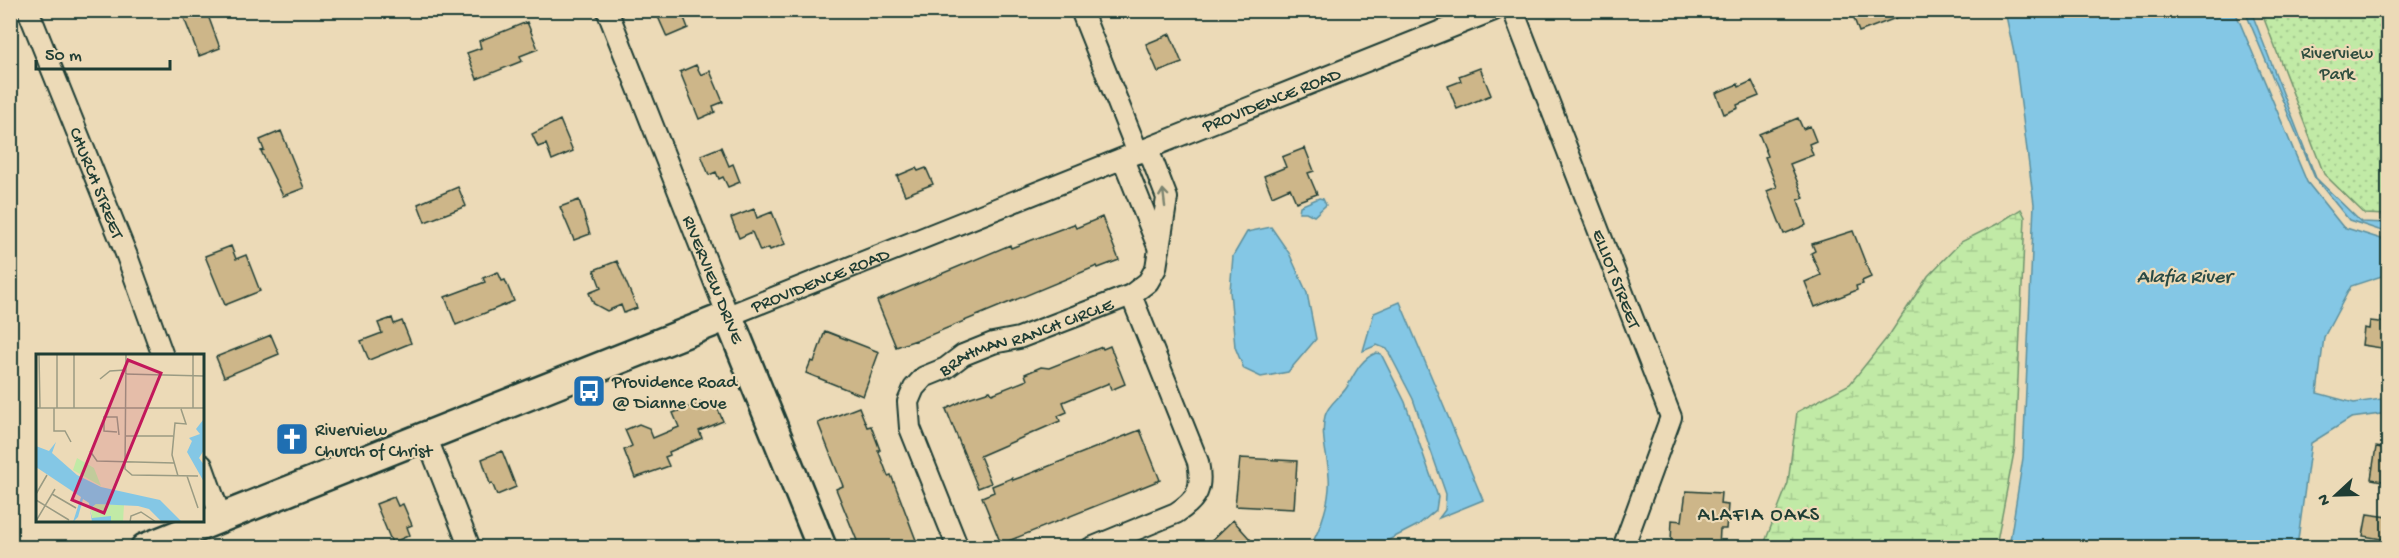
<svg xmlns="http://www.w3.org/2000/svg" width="2399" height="558" font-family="'Gochi Hand',sans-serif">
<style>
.wetland{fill:url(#wetland-marsh);stroke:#70946d;stroke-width:1.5}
.park{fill:url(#park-dots);stroke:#70946d;stroke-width:1.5}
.water{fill:#84c7e5;stroke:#5c909e;stroke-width:1.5}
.building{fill:#cdb689;stroke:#1f3d34;stroke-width:1.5}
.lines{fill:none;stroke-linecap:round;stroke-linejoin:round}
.street-casing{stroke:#1f3d34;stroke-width:24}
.secondary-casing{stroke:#1f3d34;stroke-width:33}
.street{stroke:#ecdab7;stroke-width:20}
.secondary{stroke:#ecdab7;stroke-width:28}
.oneway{stroke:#7b846f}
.labels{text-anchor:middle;stroke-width:4.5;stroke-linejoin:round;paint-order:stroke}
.park-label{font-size:18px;fill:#2f4e3f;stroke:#ecdab7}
.street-label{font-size:18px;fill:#1f3d34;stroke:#ecdab7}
.poi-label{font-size:18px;fill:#1f3d34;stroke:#ecdab7;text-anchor:start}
.water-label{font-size:20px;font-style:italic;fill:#294b46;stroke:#ecdab7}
.neighbourhood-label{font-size:20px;letter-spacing:1.5px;fill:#1f3d34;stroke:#ecdab7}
.inset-road{fill:none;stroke:#9a9b83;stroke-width:1.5}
.view{fill:#c2185b;fill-opacity:0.15;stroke:#c2185b;stroke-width:3}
.inset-edge{fill:none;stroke:#1f3d34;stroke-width:3}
</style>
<defs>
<pattern id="wetland-marsh" width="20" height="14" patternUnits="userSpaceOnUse" patternTransform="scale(1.5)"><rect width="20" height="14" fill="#c1eaa6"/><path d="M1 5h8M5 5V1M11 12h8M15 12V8" fill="none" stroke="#a5ca90"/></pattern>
<pattern id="park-dots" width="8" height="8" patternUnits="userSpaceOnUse" patternTransform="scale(1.5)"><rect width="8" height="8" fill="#c1eaa6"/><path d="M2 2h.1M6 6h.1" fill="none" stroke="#a5ca90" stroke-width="1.8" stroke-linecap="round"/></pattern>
</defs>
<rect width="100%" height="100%" fill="#ecdab7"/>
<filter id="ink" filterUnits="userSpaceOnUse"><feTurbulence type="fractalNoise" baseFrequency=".0167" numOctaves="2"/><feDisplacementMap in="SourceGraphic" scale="12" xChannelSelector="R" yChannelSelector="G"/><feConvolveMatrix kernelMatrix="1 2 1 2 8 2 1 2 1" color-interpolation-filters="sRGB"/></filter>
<g filter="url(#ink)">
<path class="wetland" d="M2021,209L2025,217L2015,447L1996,547H1763L1788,483L1797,412L1850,384L1890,334L1928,276L1961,242L1999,223Z"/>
<path class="park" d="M2261,11H2388V215L2365,214L2324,174Z"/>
<path class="water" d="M2005,11H2235L2307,182L2343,227L2388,241V274L2351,286L2324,337L2317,393L2354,403L2388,398V413L2351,418L2311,443L2297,547H2009L2023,458L2034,204L2015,58Z
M2245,11H2251L2316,178L2361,222L2388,223V233L2349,220L2315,178Z
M1319,198L1323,199L1326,205L1314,216L1306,212H1299L1300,206Z
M1271,227L1289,253L1307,293L1316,339L1288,372L1261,377L1244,369L1235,347L1230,291L1233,256L1247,232Z
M1400,302L1483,500L1439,518L1445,510L1446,494L1413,399L1387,349L1377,345L1363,351L1374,313Z
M1376,353L1381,354L1405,402L1438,497L1436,510L1418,525L1375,547H1310C1321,528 1331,499 1329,476C1328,457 1320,436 1325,416C1328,404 1341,397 1347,387C1355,373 1361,359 1376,353Z"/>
<path class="building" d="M206,10L220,48L199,56L184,18Z
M655,10H681L688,28L667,37Z
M1851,10H1912V12L1859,32Z
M527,22L538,49L520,56L522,61L477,79L467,53L481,48L479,41Z
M1170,34L1182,63L1158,72L1146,44Z
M696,65L701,75L710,71L723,102L713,106L715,112L699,119L680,72Z
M1480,68L1491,95L1457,109L1448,86L1461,81L1459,76Z
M1752,81L1759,96L1737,105L1738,108L1724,114L1716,93L1738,84L1739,87Z
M1798,118L1803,129L1810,126L1816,141L1809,144L1813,155L1790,164L1804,198L1798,200L1806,225L1784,234L1767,191L1777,187L1765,157L1768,156L1759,134Z
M560,120L573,151L552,160L546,144L538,147L532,134Z
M281,131L304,188L283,196L261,151L264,150L260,140Z
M721,147L729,166L733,164L740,182L728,187L723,177L719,179L716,172L709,175L701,155Z
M1305,148L1314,171L1308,173L1317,194L1296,202L1290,188L1272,196L1264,176L1286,167L1282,157Z
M916,168L918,171L926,168L933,184L905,195L897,176Z
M458,187L466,206L425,222L418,204Z
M579,200L590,234L574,240L560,207Z
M754,209L757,218L772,212L785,244L770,250L769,248L760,251L752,232L739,238L731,218Z
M1102,217L1119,260L1098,268L1097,266L916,341V340L896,347L877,301L1010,245L1011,248L1074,224L1076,228Z
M1853,231L1871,277L1862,281L1863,284L1856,286L1857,290L1815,307L1805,282L1821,275L1811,253L1815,251L1812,244Z
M231,246L236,259L246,255L260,291L225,305L205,256Z
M617,261L637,308L624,313L621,305L607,311L594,304L589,293L601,288L594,270Z
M498,272L502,281L505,280L514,301L456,325L445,297L485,282L483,278Z
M392,318L394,324L402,321L411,343L369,360L361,341L382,333L378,323Z
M2370,321L2388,323V349L2362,345L2364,328L2369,329Z
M825,331L879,352L863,396L806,373L811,361L814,362Z
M271,335L279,354L224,377L216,357Z
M1110,346L1125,384L1111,390L1109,383L1063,402L1067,412L1058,416L1060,421L980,456L991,483L978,488L946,409L968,398L990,391L992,394L1027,380L1025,374L1041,367L1049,368L1102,347L1103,349Z
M714,400L723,421L699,431L702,438L669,452L670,455L665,457L669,466L635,478L624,450L632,446L625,430L639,424L649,428L653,438L679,427L673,413L701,402L702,405Z
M859,407L867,427L871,426L880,450H878L888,476L891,475L897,490L919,548H860L836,489L843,486L818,423Z
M1140,430L1160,480L1001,544L982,497L994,492L992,486L1012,478L1013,480L1024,476Z
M2376,447L2388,449V482L2371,479Z
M502,451L516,487L497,495L492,483L490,484L482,459Z
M1240,458L1297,461L1294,509L1235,506Z
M1686,491L1721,493L1720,504L1728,505L1726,529H1720L1719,548H1692V543L1671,541L1672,520L1682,521Z
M394,497L398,506L403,504L412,525L407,527L410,535L392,543L376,504Z
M2367,514L2388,517V540L2363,536Z
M1233,520L1258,548H1204Z"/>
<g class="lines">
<g class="street-casing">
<g id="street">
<path id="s1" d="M28,10L127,256L163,356"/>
<path id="s2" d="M607,10L728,316L1494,10"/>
<path d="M1081,10L1138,153"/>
<path id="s3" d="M1513,10L1671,417L1623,548"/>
<path d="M1123,159L1159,249"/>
<path d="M426,436L470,548"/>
<path d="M202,465L221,518"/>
<path id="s4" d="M958,548L910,428L908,402L914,388L924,377L946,368L963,355L993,343L1019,338L1131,295L1148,282L1156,268L1167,198L1148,149"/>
<path d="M1091,548L1176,513C1198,499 1203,488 1198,462L1131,295"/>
</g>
</g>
<g class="secondary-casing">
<path id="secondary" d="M145,548L728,316L822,548"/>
</g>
<use href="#street" class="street"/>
<use href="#secondary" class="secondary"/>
</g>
<defs><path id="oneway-shaft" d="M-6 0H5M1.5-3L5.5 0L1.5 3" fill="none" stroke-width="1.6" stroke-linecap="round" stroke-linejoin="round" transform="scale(1.5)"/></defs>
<use class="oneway" href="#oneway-shaft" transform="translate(1164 198) rotate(-97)"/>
</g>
<defs>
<g id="bus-square" transform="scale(1.725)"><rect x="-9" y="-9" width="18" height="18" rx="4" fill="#1f6fb2" stroke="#ecdab7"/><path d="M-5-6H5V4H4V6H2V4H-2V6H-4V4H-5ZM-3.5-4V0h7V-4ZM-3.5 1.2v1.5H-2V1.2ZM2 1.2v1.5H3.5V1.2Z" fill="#fff"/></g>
<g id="church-square" transform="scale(1.725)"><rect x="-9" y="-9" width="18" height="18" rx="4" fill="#1f6fb2" stroke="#ecdab7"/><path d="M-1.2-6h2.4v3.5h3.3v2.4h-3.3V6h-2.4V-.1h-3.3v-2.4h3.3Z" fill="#fff"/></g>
</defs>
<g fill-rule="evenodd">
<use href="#bus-square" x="589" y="391"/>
<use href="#church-square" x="292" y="439"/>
</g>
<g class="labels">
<g class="park-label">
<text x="2337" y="58">Riverview<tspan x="2337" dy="21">Park</tspan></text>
</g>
<g class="street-label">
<text dy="6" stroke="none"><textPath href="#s2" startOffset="914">PROVIDENCE ROAD</textPath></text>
<text dy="6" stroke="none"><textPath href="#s1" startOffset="186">CHURCH STREET</textPath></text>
<text transform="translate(714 279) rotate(68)" y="6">RIVERVIEW DRIVE</text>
<text dy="6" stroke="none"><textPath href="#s3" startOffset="288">ELLIOT STREET</textPath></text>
<text dy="6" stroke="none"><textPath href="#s2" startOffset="428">PROVIDENCE ROAD</textPath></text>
<text dy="6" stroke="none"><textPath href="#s4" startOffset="296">BRAHMAN RANCH CIRCLE</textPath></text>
</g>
<g class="poi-label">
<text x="612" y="387">Providence Road<tspan x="612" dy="21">@ Dianne Cove</tspan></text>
<text x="315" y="435">Riverview<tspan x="315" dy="21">Church of Christ</tspan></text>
</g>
<g class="water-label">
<text x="2184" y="282">Alafia River</text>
</g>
<g class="neighbourhood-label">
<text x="1759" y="520">ALAFIA OAKS</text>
</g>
</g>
<g transform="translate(36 354)">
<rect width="168" height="168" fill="#ecdab7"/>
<path d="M41,104L58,114L65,132L37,116Z" fill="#c1eaa6"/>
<path d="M60,150L88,151L87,168H57L55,155Z" fill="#c1eaa6"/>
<path d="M167,66L168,96L163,104L168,111V128L151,98L156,87L153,84L164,80L160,75ZM20,88L16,99L41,121L65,133L124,146L146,168H126L113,155L102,152L60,150L54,155L56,164L75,162V167L56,168L53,149L47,145L42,163L37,168L45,143L0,113V92L13,97Z" fill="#84c7e5"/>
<path class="inset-road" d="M3,0L4,54M21,0V54M38,0V54M90,0L89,115L96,121L162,122M157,0V54M89,20L168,22M64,25L74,17L89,16M0,54H168M18,54V77H29L35,88M81,78L68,77V63H81L83,81M89,82H137M54,97L61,107L138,109M142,122L136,101L139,69L150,70L145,55M151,122L162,154M0,140L11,121M16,140L40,154M0,146L33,166M0,167L19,135M94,168L95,162L105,158L120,168"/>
<path class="view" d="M92,6L125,19L68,159L36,146Z"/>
<rect width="168" height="168" class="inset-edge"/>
</g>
<rect width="2399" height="558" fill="none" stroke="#ecdab7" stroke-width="36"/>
<rect x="18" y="18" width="2363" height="522" fill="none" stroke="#1f3d34" stroke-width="2" filter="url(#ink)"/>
<g transform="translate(2336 495) rotate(248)" stroke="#ecdab7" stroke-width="4.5" paint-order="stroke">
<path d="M0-4.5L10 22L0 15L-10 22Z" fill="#1f3d34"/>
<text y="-9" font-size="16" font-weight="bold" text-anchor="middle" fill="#1f3d34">N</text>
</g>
<path d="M36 60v9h134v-9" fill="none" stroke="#1f3d34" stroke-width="3"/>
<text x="45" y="60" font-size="18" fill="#1f3d34" stroke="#ecdab7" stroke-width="4.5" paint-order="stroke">50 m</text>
</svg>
